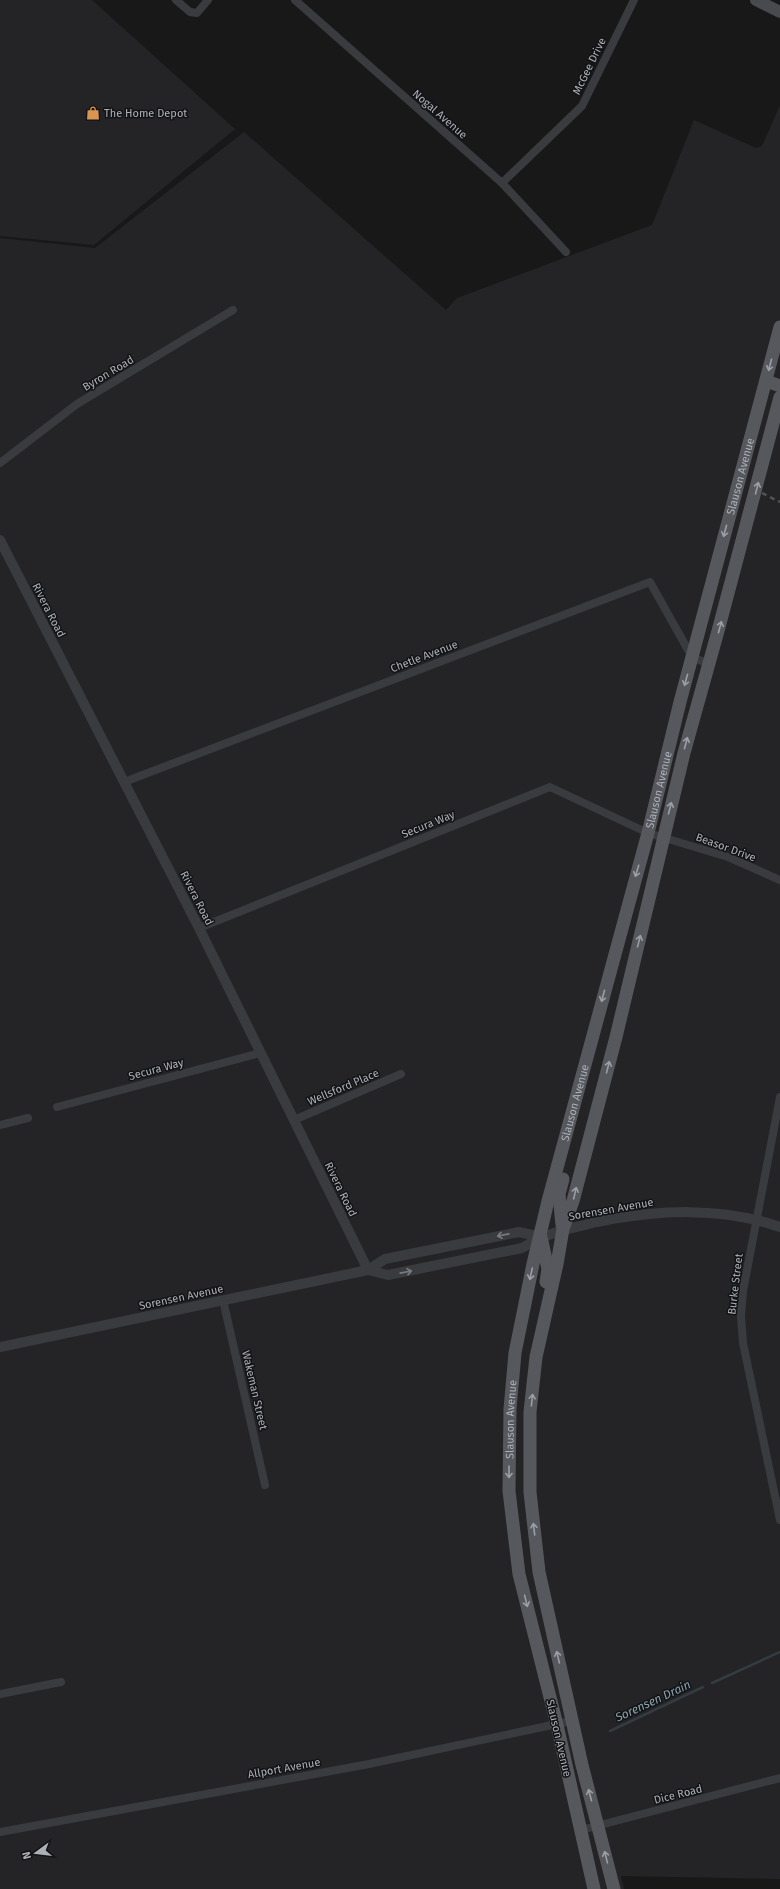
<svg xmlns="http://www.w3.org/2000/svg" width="780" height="1889" font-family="'Fira Sans',sans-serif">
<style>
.built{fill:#242426}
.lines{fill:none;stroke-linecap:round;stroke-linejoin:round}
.stream{stroke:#333c41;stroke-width:2.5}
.minor{stroke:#393b3e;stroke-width:8}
.tertiary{stroke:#393b3e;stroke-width:10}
.secondary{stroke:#484a4e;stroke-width:12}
.primary{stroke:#56585d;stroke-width:13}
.rail{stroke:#515357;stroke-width:2.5;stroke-dasharray:5 4;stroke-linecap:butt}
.oneway{stroke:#9b9fa6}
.oneway2{stroke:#787c81}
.labels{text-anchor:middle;stroke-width:3;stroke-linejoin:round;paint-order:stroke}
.street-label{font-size:11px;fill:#acb1b8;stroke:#131315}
.poi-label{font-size:11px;fill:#acb1b8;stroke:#131315;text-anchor:start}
.water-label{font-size:12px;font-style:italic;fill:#87a2ae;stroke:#131315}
</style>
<rect width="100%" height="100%" fill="#181819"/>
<path class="built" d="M0,0H92L235,129L94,245L0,236Z
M780,105V1879L621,1876L624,1889H0V238L95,248L244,132L446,310L457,298L652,225L694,120L756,148L762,146Z"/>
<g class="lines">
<path class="stream" d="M712,1683L780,1652
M610,1731L703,1687"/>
<path class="minor" d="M176,0L190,12L197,13L208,0
M295,0L502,183L566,252
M502,183L582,106L634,0
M0,463L77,404L233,310
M124,782L650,582L692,657L709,664
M199,928L550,787L648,833L728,857L780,880
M780,1097L743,1291L741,1316L743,1343L780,1520
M57,1107L260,1053
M294,1120L401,1074
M0,1125L28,1118
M223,1300L265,1485
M0,1694L61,1682
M581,1830L780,1778
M0,1832L369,1764L571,1721"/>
<path class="tertiary" d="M0,540L199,928L368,1270
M368,1270L388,1275L522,1248C549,1232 567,1229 597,1222C658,1210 720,1206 780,1227
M0,1347L368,1270L385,1259L519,1232L541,1237"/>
<path class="secondary" d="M756,0L780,12"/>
<g class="primary">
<path d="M766,381L780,386"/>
<path d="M562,1225L559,1194L563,1179"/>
<path d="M541,1237L548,1269L546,1282"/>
<path id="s1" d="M594,1889L557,1725L519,1574L509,1491L510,1409L515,1353L533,1264L548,1201L648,833L680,702L780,327"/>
<path d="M614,1889L582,1765L539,1572L530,1492V1412L536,1357L557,1264L563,1229L573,1201L616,1037L684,753L718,631L780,397"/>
</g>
<path class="rail" d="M762,493L780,502"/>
</g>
<defs><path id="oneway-shaft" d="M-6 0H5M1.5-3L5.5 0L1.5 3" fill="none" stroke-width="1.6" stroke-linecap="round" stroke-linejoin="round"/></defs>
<g class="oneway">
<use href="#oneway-shaft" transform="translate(770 365) rotate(105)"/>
<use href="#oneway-shaft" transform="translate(757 488) rotate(-76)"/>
<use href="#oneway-shaft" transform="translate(725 531) rotate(105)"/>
<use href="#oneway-shaft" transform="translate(720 627) rotate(-75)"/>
<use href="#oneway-shaft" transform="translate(686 680) rotate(105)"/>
<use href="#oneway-shaft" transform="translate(686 743) rotate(-75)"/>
<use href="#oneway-shaft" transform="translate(670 808) rotate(-76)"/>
<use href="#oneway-shaft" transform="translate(637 871) rotate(107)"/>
<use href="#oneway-shaft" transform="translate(639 941) rotate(-76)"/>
<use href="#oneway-shaft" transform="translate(603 996) rotate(105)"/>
<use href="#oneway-shaft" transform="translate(608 1067) rotate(-76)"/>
<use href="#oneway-shaft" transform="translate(575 1193) rotate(-77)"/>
<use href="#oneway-shaft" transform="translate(531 1274) rotate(102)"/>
<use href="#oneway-shaft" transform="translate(532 1400) rotate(-84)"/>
<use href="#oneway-shaft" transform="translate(509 1472) rotate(90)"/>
<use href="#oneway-shaft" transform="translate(534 1529) rotate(-97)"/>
<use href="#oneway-shaft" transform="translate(526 1601) rotate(76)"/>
<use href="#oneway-shaft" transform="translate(558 1657) rotate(-103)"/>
<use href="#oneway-shaft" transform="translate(590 1795) rotate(-105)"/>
<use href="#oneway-shaft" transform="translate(606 1857) rotate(-104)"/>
</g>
<g class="oneway2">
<use href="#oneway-shaft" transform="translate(503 1235) rotate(169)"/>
<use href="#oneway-shaft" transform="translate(406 1272) rotate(-11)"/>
</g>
<defs>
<g id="shop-bare" transform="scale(1.08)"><path d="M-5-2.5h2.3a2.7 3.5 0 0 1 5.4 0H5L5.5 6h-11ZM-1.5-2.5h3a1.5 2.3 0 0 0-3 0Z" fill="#dc954e" stroke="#131315" stroke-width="2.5" paint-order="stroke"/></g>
</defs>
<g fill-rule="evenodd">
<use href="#shop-bare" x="93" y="113"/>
</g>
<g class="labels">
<g class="street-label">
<text transform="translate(589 66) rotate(-64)" y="4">McGee Drive</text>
<text transform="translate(440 114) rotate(41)" y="4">Nogal Avenue</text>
<text transform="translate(108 373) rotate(-31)" y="4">Byron Road</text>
<text dy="4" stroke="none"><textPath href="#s1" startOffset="1451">Slauson Avenue</textPath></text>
<text transform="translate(49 610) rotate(63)" y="4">Rivera Road</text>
<text transform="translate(424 656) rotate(-21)" y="4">Chetle Avenue</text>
<text dy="4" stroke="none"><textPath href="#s1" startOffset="1127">Slauson Avenue</textPath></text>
<text transform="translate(428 824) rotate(-22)" y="4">Secura Way</text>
<text transform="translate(726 847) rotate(20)" y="4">Beasor Drive</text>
<text transform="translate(197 898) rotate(63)" y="4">Rivera Road</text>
<text transform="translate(156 1069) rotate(-15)" y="4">Secura Way</text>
<text transform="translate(343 1087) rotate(-23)" y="4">Wellsford Place</text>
<text dy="4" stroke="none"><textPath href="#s1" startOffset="803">Slauson Avenue</textPath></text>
<text transform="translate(341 1189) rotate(64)" y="4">Rivera Road</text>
<text transform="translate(611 1209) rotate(-10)" y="4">Sorensen Avenue</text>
<text transform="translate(735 1284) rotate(-83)" y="4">Burke Street</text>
<text transform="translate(181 1297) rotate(-12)" y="4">Sorensen Avenue</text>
<text transform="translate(255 1390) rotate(77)" y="4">Wakeman Street</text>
<text dy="4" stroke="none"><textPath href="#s1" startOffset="479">Slauson Avenue</textPath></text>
<text transform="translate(559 1738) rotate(77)" y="4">Slauson Avenue</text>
<text transform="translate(284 1768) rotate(-10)" y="4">Allport Avenue</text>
<text transform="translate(678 1794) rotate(-14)" y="4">Dice Road</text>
</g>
<g class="poi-label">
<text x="104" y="117">The Home Depot</text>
</g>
<g class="water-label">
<text transform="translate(653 1701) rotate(-25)" y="4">Sorensen Drain</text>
</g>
</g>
<g transform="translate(36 1853) rotate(255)" stroke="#131315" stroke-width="3" paint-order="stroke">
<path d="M0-3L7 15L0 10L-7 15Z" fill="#acb1b8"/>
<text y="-6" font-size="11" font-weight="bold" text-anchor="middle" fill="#acb1b8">N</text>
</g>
</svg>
